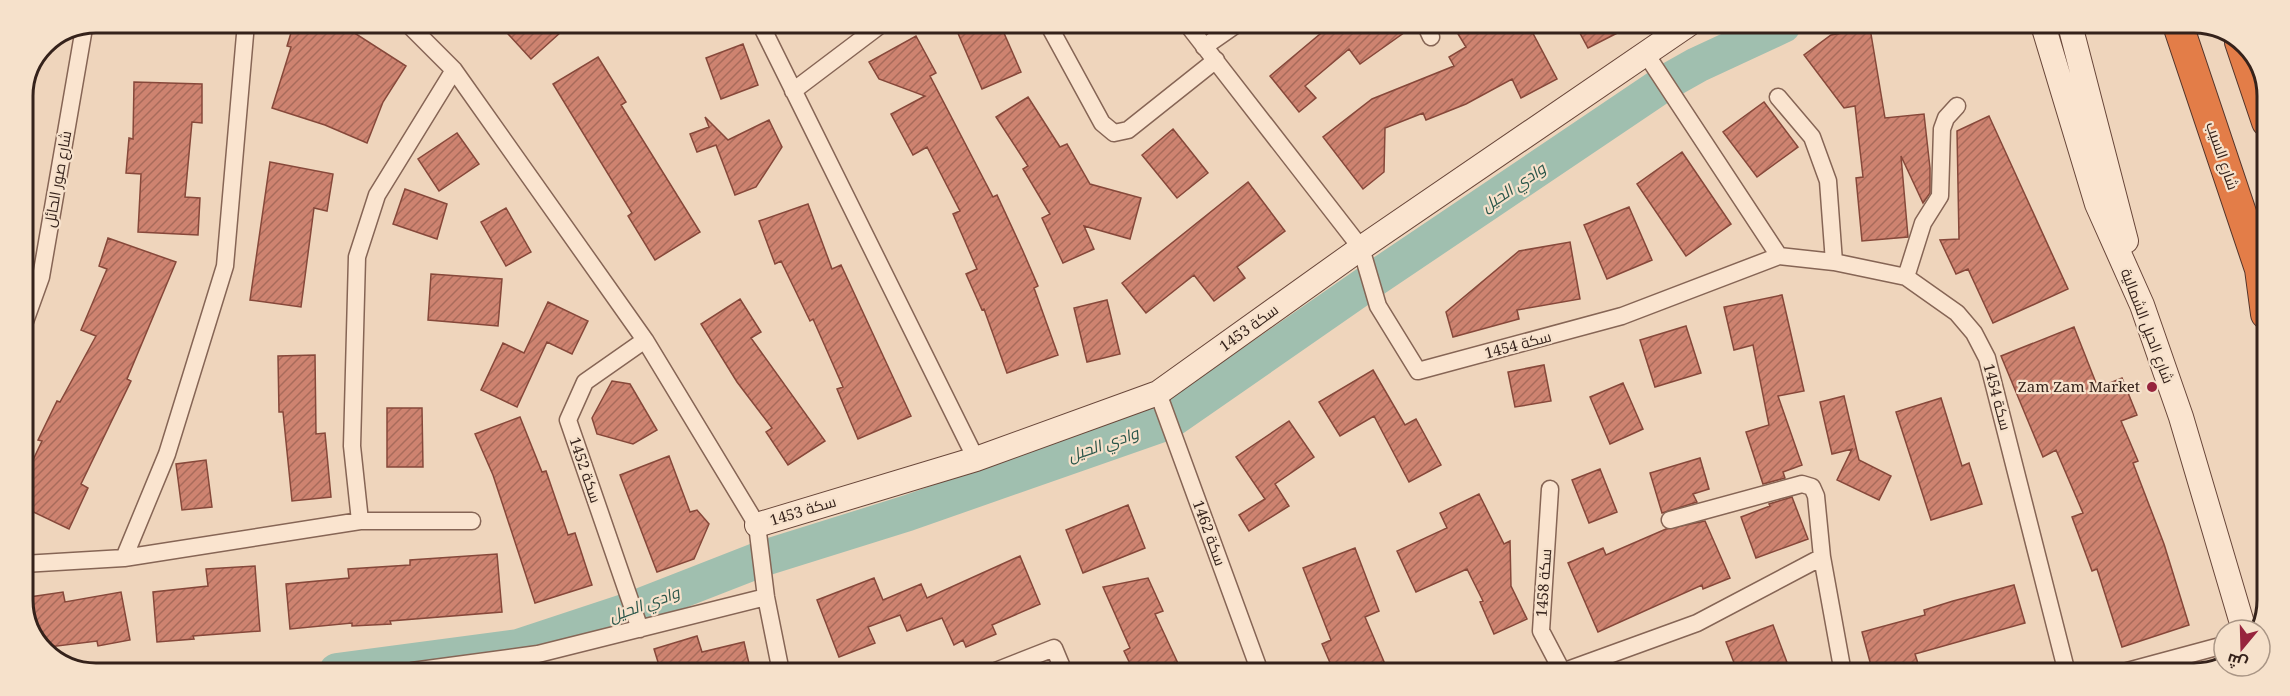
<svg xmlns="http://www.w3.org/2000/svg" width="2290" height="696" font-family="'Noto Serif',Cairo,serif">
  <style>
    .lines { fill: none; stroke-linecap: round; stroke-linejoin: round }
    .river { stroke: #a0bfaf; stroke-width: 36 }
    .building { fill: url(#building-hatch); stroke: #86483a; stroke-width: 1.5 }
    .street-casing { stroke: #866555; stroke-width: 19 }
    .secondary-casing { stroke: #684639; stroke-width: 26 }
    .highway-casing { stroke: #53342a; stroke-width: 32 }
    .street { stroke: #fae4cf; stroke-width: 16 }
    .secondary { stroke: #fae4cf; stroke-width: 24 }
    .highway { stroke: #e37d48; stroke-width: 30 }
    .poi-dot { fill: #97243d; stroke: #f6e1cb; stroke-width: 2 }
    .labels { text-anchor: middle; stroke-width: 4.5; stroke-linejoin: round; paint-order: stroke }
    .street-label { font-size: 15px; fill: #35221b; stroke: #f6e1cb }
    .poi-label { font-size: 15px; fill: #35221b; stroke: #f6e1cb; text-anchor: end }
    .water-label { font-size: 16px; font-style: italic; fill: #295549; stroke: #f6e1cb }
    .rim { fill: none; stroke: #35221b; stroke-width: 3 }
  </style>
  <defs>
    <pattern id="building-hatch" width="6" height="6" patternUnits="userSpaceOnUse" patternTransform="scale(1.5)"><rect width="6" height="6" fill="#ce8370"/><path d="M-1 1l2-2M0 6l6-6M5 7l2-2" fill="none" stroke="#a86b5b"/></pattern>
  </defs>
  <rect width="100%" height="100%" fill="#efd5bc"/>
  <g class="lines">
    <path class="river" d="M 337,671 L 518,647 L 633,609 L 761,559 L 908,513 L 1168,422 L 1371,281 L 1665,83 L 1697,65 L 1783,25"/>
  </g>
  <path class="building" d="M 294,23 L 339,23 L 406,66 L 383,102 L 367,143 L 325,125 L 272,108 L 291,47 L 287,46 Z
    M 498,23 L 571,23 L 531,59 Z
    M 954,24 L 1000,24 L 1021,72 L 982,89 Z
    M 1332,24 L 1415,25 L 1360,64 L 1349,49 L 1305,86 L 1316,98 L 1299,112 L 1270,76 Z
    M 1452,24 L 1528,24 L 1557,79 L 1521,98 L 1512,79 L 1466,104 L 1426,120 L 1423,113 L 1385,128 L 1384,172 L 1363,189 L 1323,137 L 1372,99 L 1454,66 L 1449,57 L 1466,47 Z
    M 1575,24 L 1635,24 L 1588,48 Z
    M 1870,28 L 1885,118 L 1924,114 L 1930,168 L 1930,193 L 1923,203 L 1901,156 L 1908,237 L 1862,241 L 1856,178 L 1863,177 L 1855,106 L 1844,108 L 1804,55 L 1831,35 Z
    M 916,36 L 936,73 L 930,76 L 993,197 L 997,195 L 1022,249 L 1038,286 L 1034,288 L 1058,355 L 1007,373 L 984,309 L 982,310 L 966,274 L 977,269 L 953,214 L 960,211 L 927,147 L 913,155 L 891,114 L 925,96 L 879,79 L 869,62 Z
    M 743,44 L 758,85 L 721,99 L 706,58 Z
    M 598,57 L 626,102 L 621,105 L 700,232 L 655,260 L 628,216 L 632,213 L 553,84 Z
    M 134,82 L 202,84 L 202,123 L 192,122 L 185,197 L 200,198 L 198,235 L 138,232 L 141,174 L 126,173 L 129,138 L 133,139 Z
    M 1028,97 L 1060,147 L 1067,144 L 1090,184 L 1141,198 L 1130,239 L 1084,226 L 1094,249 L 1063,263 L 1042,218 L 1050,214 L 1023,169 L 1028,166 L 996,117 Z
    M 1764,102 L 1798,147 L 1757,177 L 1723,132 Z
    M 1989,116 L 2068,289 L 1993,323 L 1968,269 L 1956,274 L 1940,240 L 1959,239 L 1957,131 Z
    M 705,117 L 728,140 L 769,120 L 782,147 L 756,187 L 735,195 L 716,145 L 697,152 L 690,134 L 709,127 Z
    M 1173,129 L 1208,173 L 1177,198 L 1142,155 Z
    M 457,133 L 479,164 L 439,191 L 418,159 Z
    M 1682,152 L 1731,224 L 1686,256 L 1637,184 Z
    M 270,162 L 333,174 L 327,211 L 314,208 L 301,307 L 250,300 Z
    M 1248,182 L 1285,231 L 1237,267 L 1245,278 L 1214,301 L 1194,275 L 1146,313 L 1122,283 Z
    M 405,189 L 447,204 L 437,239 L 393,224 Z
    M 808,204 L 832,269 L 841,265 L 911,416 L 858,439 L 837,389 L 843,387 L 813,319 L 810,321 L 781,261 L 775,264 L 759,221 Z
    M 1629,207 L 1652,260 L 1607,279 L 1584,225 Z
    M 506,208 L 531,252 L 506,266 L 481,222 Z
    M 108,238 L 176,262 L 127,379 L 131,381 L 81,484 L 88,488 L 69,529 L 23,507 L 23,481 L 42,441 L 38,440 L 57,401 L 60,402 L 96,336 L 81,330 L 107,269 L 99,266 Z
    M 1570,242 L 1580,299 L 1517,310 L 1519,319 L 1453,337 L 1446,312 L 1519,251 Z
    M 431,274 L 502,279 L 498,326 L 428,320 Z
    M 1782,295 L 1804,391 L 1778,396 L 1802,465 L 1783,472 L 1785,478 L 1763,484 L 1746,432 L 1769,425 L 1753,345 L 1734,350 L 1724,307 Z
    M 740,299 L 761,332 L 751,338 L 825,441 L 788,465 L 766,432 L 772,428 L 737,382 L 701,324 Z
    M 1107,300 L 1120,354 L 1087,362 L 1074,308 Z
    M 548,302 L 588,321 L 572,354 L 547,342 L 517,407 L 481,390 L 503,343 L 524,353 Z
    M 1686,326 L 1701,373 L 1655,387 L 1640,340 Z
    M 2074,327 L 2098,388 L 2122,378 L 2137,415 L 2121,421 L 2138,461 L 2133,463 L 2164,544 L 2189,625 L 2122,647 L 2097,569 L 2092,571 L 2072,517 L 2083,513 L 2056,450 L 2043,457 L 2001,356 Z
    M 315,355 L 316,434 L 325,433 L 331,497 L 292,501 L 283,412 L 279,412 L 278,356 Z
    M 1544,365 L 1551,401 L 1515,407 L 1508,372 Z
    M 1373,370 L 1405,425 L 1416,419 L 1441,465 L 1409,482 L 1374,416 L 1340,436 L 1319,402 Z
    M 612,381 L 630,384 L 657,430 L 633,444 L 597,434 L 592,418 Z
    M 1623,383 L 1643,429 L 1610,444 L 1590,397 Z
    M 1844,396 L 1859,460 L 1891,476 L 1879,500 L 1837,480 L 1852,449 L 1832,454 L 1820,402 Z
    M 1941,398 L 1962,466 L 1969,463 L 1982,504 L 1931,520 L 1896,412 Z
    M 387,408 L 422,408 L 423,467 L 387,467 Z
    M 520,417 L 542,472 L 546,471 L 568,535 L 575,533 L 592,585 L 535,603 L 493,475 L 475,434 Z
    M 1289,421 L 1314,457 L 1275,484 L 1289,506 L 1249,531 L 1239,515 L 1265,499 L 1236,457 Z
    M 669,456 L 690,512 L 697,510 L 709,524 L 694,559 L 657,572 L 620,475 Z
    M 1700,458 L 1709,489 L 1693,494 L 1697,502 L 1662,513 L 1650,473 Z
    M 206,460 L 212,507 L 182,510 L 176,464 Z
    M 1600,469 L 1617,512 L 1589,523 L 1572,480 Z
    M 1479,494 L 1504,544 L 1510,541 L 1511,586 L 1527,619 L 1494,634 L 1480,602 L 1483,601 L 1467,569 L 1416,592 L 1397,551 L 1447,528 L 1440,513 Z
    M 1792,497 L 1808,539 L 1756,558 L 1741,517 L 1770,506 L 1769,504 Z
    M 1128,505 L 1145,548 L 1083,573 L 1066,530 Z
    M 1705,521 L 1730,578 L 1703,589 L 1702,585 L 1598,632 L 1568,563 L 1603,548 L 1606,555 L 1666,529 Z
    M 1355,548 L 1379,611 L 1365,617 L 1385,664 L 1364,672 L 1334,672 L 1322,644 L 1331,640 L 1303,568 Z
    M 497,554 L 502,612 L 390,621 L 391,624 L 352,626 L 352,623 L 290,629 L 286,584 L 349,578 L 348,569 L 410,565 L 410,560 Z
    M 1020,556 L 1040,604 L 992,625 L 996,634 L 966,647 L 963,640 L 954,645 L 942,618 L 907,631 L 900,615 L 868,627 L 875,643 L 839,657 L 817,600 L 874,578 L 883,600 L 921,584 L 927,598 Z
    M 255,566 L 260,631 L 193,636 L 194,639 L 157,642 L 153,592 L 208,586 L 206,569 Z
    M 1148,578 L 1163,611 L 1155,614 L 1182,672 L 1134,672 L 1124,651 L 1130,648 L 1103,587 Z
    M 2014,585 L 2025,623 L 1915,654 L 1921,673 L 1873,673 L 1862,632 L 1925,615 L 1924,610 L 1953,601 Z
    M 63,592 L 65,602 L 121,592 L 130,640 L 98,646 L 97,641 L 41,648 L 24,608 L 23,598 Z
    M 1773,625 L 1791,673 L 1738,673 L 1726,642 Z
    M 697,636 L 702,652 L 744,642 L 751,672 L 661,672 L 654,649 Z"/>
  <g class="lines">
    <g class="street-casing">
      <path id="street" d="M 407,23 L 454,70 L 645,340 L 757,525 L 766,597 L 781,672
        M 760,23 L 976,459
        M 1048,24 L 1102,123 L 1114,133 L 1128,130 L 1216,60
        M 1187,24 L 1361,248 L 1378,306 L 1418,371 L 1622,316 L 1779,256 L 1834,262 L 1906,277 L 1957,313 L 1974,333 L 1987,358 L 2067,673
        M 1425,24 L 1431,37
        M 1204,47 L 1237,24
        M 1646,54 L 1779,256
        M 793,91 L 883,23
        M 1778,97 L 1812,137 L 1828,181 L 1834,262
        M 1906,277 L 1923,223 L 1940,196 L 1942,129 L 1946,118 L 1957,106
        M 23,327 L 41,277 L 84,28
        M 1158,393 L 1260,672
        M 1550,489 L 1541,631 L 1563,673
        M 1670,520 L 1802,484 L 1812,487 L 1816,496 L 1822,557
        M 360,521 L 352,446 L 357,257 L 377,195 L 454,70
        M 124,558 L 167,454 L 225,266 L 246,23
        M 23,564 L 124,558 L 360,521 L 472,521
        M 640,629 L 568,420 L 585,382 L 645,340
        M 412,671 L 538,654 L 766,597
        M 993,672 L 1054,648 L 1064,672
        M 1562,672 L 1697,623 L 1822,557 L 1843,673
        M 2120,673 L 2224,645"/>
    </g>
    <g class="secondary-casing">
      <path id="secondary" d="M 2043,25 L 2097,204 L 2142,305 L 2181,417 L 2244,630
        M 2070,25 L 2126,241
        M 757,525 L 976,459 L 1158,393 L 1361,248 L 1689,24"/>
    </g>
    <g class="highway-casing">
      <path id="highway" d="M 2178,25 L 2266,287
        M 2240,42 L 2267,122
        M 2260,269 L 2266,314"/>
    </g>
    <use href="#street" class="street"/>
    <use href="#secondary" class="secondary"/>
    <use href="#highway" class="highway"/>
  </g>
  <circle class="poi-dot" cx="2152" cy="387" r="6"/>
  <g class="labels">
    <g class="street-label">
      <text transform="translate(2222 156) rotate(71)" y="5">شارع السيب</text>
      <text transform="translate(58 179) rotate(-80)" y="5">شارع صور الحائل</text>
      <text transform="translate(2147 326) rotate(69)" y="5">شارع الحيل الشمالية</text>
      <text transform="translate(1249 328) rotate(-36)" y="5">سكة 1453</text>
      <text transform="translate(1518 345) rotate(-15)" y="5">سكة 1454</text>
      <text transform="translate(1997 397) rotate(75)" y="5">سكة 1454</text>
      <text transform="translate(585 470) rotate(71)" y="5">سكة 1452</text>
      <text transform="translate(803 511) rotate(-17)" y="5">سكة 1453</text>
      <text transform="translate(1209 533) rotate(70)" y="5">سكة 1462</text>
      <text transform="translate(1544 583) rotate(-86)" y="5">سكة 1458</text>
    </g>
    <g class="poi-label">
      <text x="2140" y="392">Zam Zam Market</text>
    </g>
    <g class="water-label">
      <text transform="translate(1513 187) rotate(-34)" y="6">وادي الحيل</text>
      <text transform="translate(1103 444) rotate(-19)" y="6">وادي الحيل</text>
      <text transform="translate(644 604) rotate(-20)" y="6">وادي الحيل</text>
    </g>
  </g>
  <path d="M0 0H2290V696H0ZM96 33H2194A63 63 0 0 1 2257 96V600A63 63 0 0 1 2194 663H96A63 63 0 0 1 33 600V96A63 63 0 0 1 96 33Z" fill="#f6e1cb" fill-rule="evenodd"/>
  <path class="rim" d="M96 33H2194A63 63 0 0 1 2257 96V600A63 63 0 0 1 2194 663H96A63 63 0 0 1 33 600V96A63 63 0 0 1 96 33Z"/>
  <g transform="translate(2242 648) rotate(199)"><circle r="28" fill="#f6e1cb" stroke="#a99585" stroke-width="1.5"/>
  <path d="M0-4.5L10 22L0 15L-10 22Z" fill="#97243d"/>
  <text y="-9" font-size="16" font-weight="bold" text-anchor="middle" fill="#35221b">ش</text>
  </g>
</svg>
